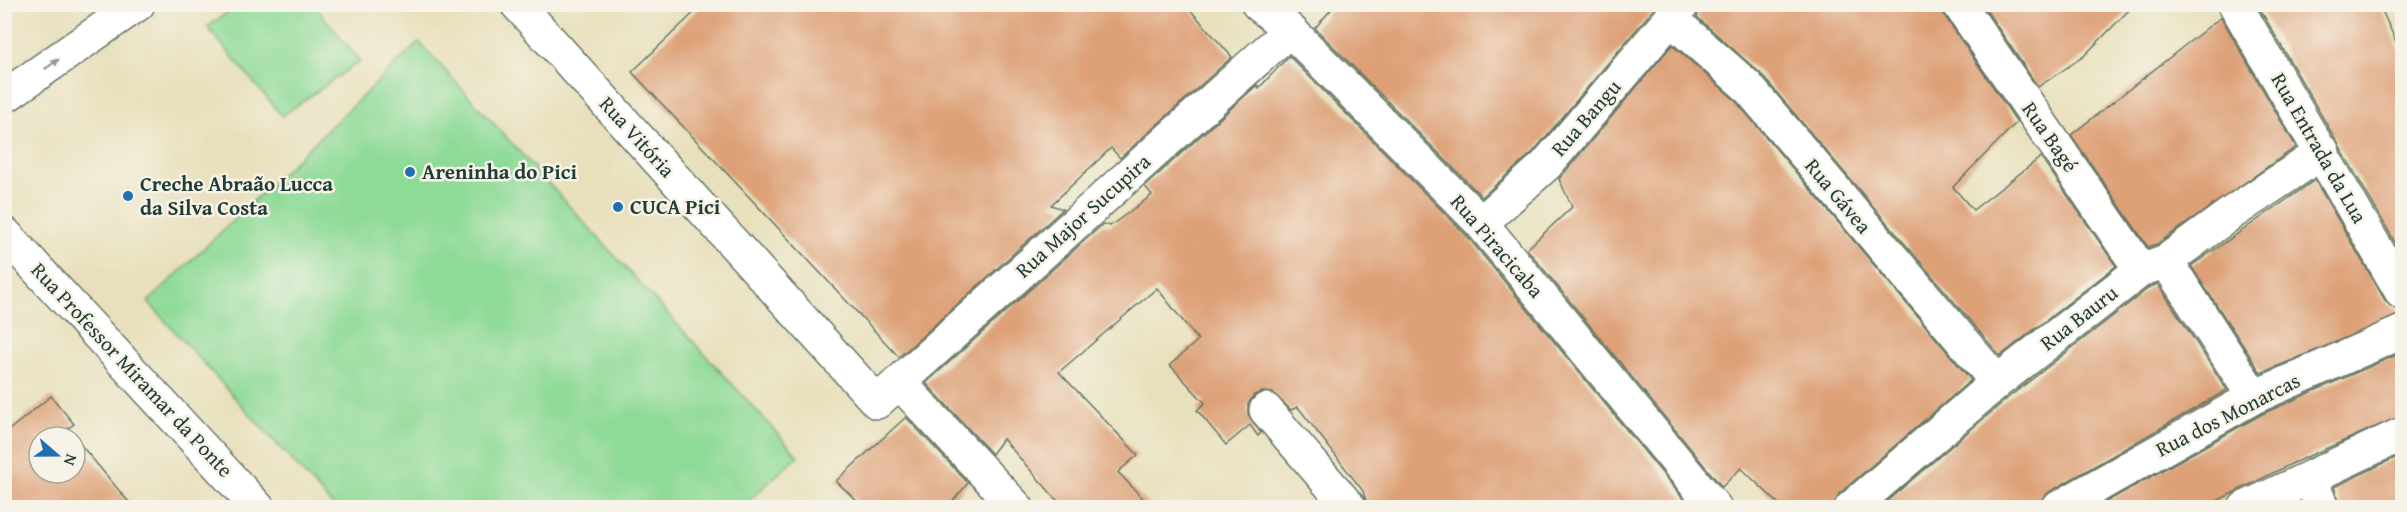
<svg xmlns="http://www.w3.org/2000/svg" width="2407" height="512" font-family="'Gentium Book Plus',serif">
  <style>
    .green { fill: #8eda97; stroke: #568c66; stroke-width: 1.5 }
    .building { fill: #dda077 }
    .lines { fill: none; stroke-linecap: round; stroke-linejoin: round }
    .minor-casing { stroke: #657664; stroke-width: 36 }
    .secondary-casing { stroke: #657664; stroke-width: 36 }
    .minor { stroke: #fff; stroke-width: 33 }
    .secondary { stroke: #fff; stroke-width: 33 }
    .oneway { fill: #8f9e9a }
    .poi-dot { fill: #1f6fb2; stroke: #f7f3e8; stroke-width: 2 }
    .labels { text-anchor: middle; stroke-width: 5; stroke-linejoin: round; paint-order: stroke }
    .street-label { font-size: 21px; fill: #1f3d34; stroke: #f7f3e8 }
    .poi-label { font-size: 21px; font-weight: bold; fill: #1f3d34; stroke: #f7f3e8; text-anchor: start }
  </style>
  <rect width="100%" height="100%" fill="#f7f3e8"/>
  <filter id="ink" filterUnits="userSpaceOnUse"><feTurbulence type="fractalNoise" baseFrequency=".0167" numOctaves="2"/><feDisplacementMap in="SourceGraphic" scale="12" xChannelSelector="R" yChannelSelector="G"/><feConvolveMatrix kernelMatrix="1 2 1 2 8 2 1 2 1" color-interpolation-filters="sRGB"/></filter>
  <filter id="wash" filterUnits="userSpaceOnUse"><feTurbulence type="fractalNoise" baseFrequency=".008" numOctaves="4" result="noise"/><feDisplacementMap in="SourceGraphic" scale="24" xChannelSelector="R" yChannelSelector="G"/><feGaussianBlur stdDeviation="1.35" result="paint"/><feColorMatrix in="noise" values="0 0 0 0 0 0 0 0 0 0 0 0 0 0 0 0 0 1.4 0 .05"/><feComposite in="paint" operator="in"/></filter>
  <g filter="url(#wash)">
    <rect width="100%" height="100%" fill="#e8e0bc"/>
    <path class="green" d="M 240,4 L 314,5 L 360,61 L 282,116 L 207,27 Z
      M 419,42 L 798,456 L 742,507 L 334,507 L 148,302 Z"/>
    <g id="blocks">
      <path class="building" d="M 703,4 L 1185,4 L 1232,57 L 1120,158 L 1111,148 L 1051,205 L 1063,209 L 899,357 L 632,72 Z
        M 1336,4 L 1658,4 L 1533,152 L 1482,197 L 1315,28 Z
        M 1701,4 L 1940,4 L 1944,15 L 2017,122 L 1953,187 L 1973,210 L 2041,157 L 2116,266 L 2000,356 L 1761,74 L 1697,17 Z
        M 1982,4 L 2135,4 L 2084,56 L 2038,87 Z
        M 2257,4 L 2379,4 L 2403,57 L 2403,256 Z
        M 2221,17 L 2296,147 L 2157,244 L 2148,247 L 2071,135 Z
        M 1672,45 L 1734,99 L 1971,380 L 1839,494 L 1833,507 L 1782,507 L 1741,468 L 1722,487 L 1527,249 L 1572,207 L 1559,179 Z
        M 1289,56 L 1467,236 L 1690,507 L 1368,507 L 1363,491 L 1298,407 L 1291,410 L 1273,393 L 1263,392 L 1254,395 L 1248,404 L 1248,414 L 1261,433 L 1258,436 L 1250,425 L 1226,445 L 1197,410 L 1205,403 L 1170,365 L 1198,340 L 1157,288 L 1059,372 L 1138,455 L 1118,472 L 1151,507 L 1063,507 L 1003,439 L 992,454 L 926,383 L 1103,224 L 1110,226 L 1152,195 L 1145,186 L 1257,85 L 1259,88 Z
        M 2315,180 L 2386,302 L 2403,314 L 2261,373 L 2191,266 Z
        M 2158,284 L 2227,390 L 2049,492 L 2042,499 L 2039,507 L 1880,507 L 2009,397 L 2150,287 Z
        M 2403,352 L 2403,415 L 2293,463 L 2205,507 L 2097,507 L 2262,414 Z
        M 51,396 L 74,424 L 67,429 L 74,437 L 39,437 L 39,473 L 75,473 L 75,438 L 133,507 L 4,507 L 4,434 Z
        M 906,417 L 968,483 L 948,507 L 863,507 L 836,481 Z
        M 2403,454 L 2403,507 L 2341,507 L 2334,487 Z"/>
    </g>
  </g>
  <g filter="url(#ink)">
    <use href="#blocks" fill-opacity="0" stroke="#657664" stroke-width="1.5"/>
    <g class="lines">
      <g class="minor-casing">
        <path id="minor" d="M 517,4 L 877,402 L 1290,30
          M 1258,4 L 1290,30 L 1481,223 L 1715,508
          M 1959,4 L 2141,270
          M 2235,4 L 2402,293
          M 1671,19 L 1747,86 L 1997,382
          M 1481,223 L 1546,165 L 1683,4
          M 4,233 L 258,508
          M 2166,261 L 2254,397
          M 899,382 L 1017,508
          M 1266,410 L 1350,508
          M 2309,478 L 2323,508
          M 1851,508 L 1997,382 L 2141,270 L 2166,261 L 2233,212 L 2323,152
          M 2058,508 L 2254,397 L 2402,332
          M 2245,508 L 2402,434"/>
      </g>
      <g class="secondary-casing">
        <path id="secondary" d="M 4,97 L 138,4"/>
      </g>
      <use href="#minor" class="minor"/>
      <use href="#secondary" class="secondary"/>
    </g>
    <defs><path id="oneway-solid" d="M-6-.8H1V-3.2L6.5 0L1 3.2V.8H-6Z" transform="scale(1.5)"/></defs>
    <use class="oneway" href="#oneway-solid" transform="translate(52 64) rotate(-35)"/>
  </g>
  <g class="poi-dot">
    <circle cx="410" cy="172" r="6"/>
    <circle cx="128" cy="196" r="6"/>
    <circle cx="618" cy="207" r="6"/>
  </g>
  <g class="labels">
    <g class="street-label">
      <text transform="translate(1586 118) rotate(-49)" y="7">Rua Bangu</text>
      <text transform="translate(637 137) rotate(48)" y="7">Rua Vitória</text>
      <text transform="translate(2050 137) rotate(55)" y="7">Rua Bagé</text>
      <text transform="translate(2319 148) rotate(60)" y="7">Rua Entrada da Lua</text>
      <text transform="translate(1838 196) rotate(50)" y="7">Rua Gávea</text>
      <text transform="translate(1083 216) rotate(-42)" y="7">Rua Major Sucupira</text>
      <text transform="translate(1497 246) rotate(49)" y="7">Rua Piracicaba</text>
      <text transform="translate(2079 318) rotate(-38)" y="7">Rua Bauru</text>
      <text transform="translate(132 370) rotate(47)" y="7">Rua Professor Miramar da Ponte</text>
      <text transform="translate(2228 415) rotate(-27)" y="7">Rua dos Monarcas</text>
    </g>
    <g class="poi-label">
      <text x="422" y="179">Areninha do Pici</text>
      <text x="140" y="191">Creche Abraão Lucca<tspan x="140" dy="24">da Silva Costa</tspan></text>
      <text x="630" y="214">CUCA Pici</text>
    </g>
  </g>
  <rect width="2407" height="512" fill="none" stroke="#f7f3e8" stroke-width="24"/>
  <g transform="translate(57 455) rotate(110)"><circle r="28" fill="#f7f3e8" stroke="#a1aaa0" stroke-width="1.5"/>
  <path d="M0-4.5L10 22L0 15L-10 22Z" fill="#1f6fb2"/>
  <text y="-9" font-size="16" font-weight="bold" text-anchor="middle" fill="#1f3d34">N</text>
  </g>
</svg>
